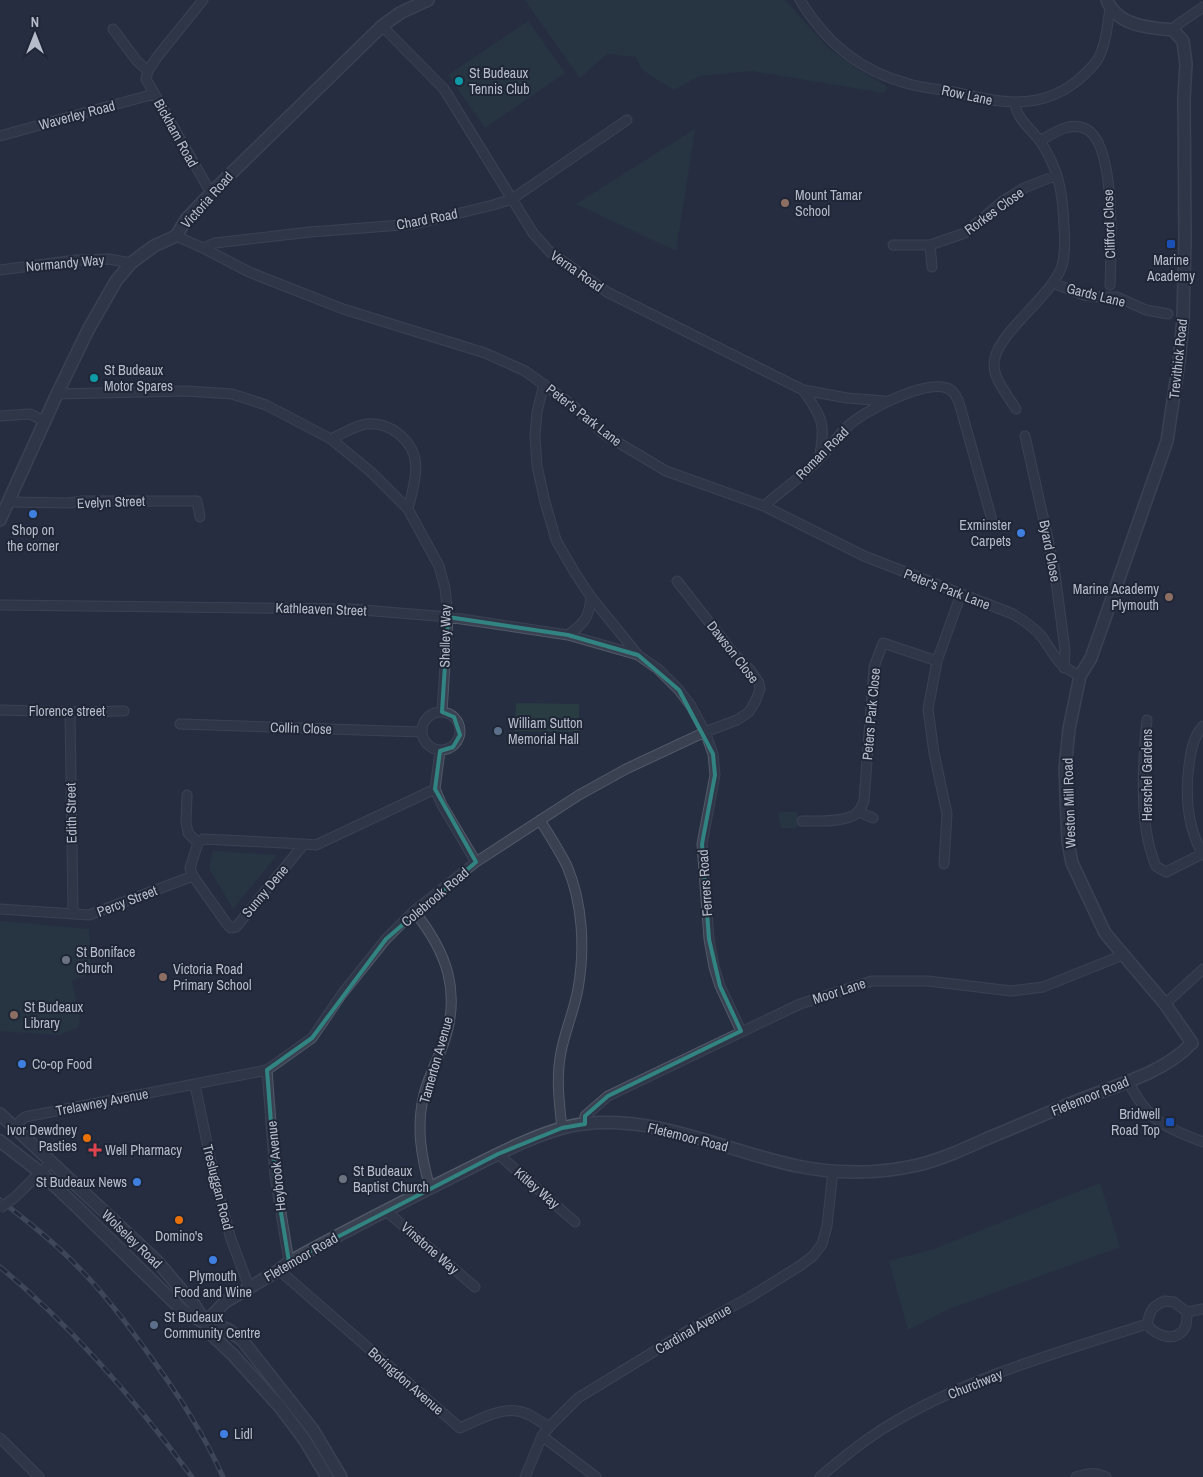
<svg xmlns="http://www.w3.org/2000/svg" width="1203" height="1477" font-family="'Archivo Narrow',sans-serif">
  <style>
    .green { fill: #283c42 }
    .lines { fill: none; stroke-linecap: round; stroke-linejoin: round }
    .minor-casing { stroke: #525968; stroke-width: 11 }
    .tertiary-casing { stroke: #525968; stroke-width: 14 }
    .minor { stroke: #3a4151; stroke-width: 9 }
    .tertiary { stroke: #3a4151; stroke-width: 11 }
    .rail-casing { stroke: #5c6478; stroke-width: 5 }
    .rail { stroke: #1f2636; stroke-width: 3; stroke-dasharray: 9; stroke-linecap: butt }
    .minor-bridge-casing { stroke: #525968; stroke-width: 11; stroke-linecap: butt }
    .minor-bridge { stroke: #3a4151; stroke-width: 9 }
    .marked { fill: none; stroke: #318481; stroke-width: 4; stroke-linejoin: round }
    .culture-dot { fill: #0f9aa8; stroke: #1f2636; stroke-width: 2 }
    .education-dot { fill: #8d6e63; stroke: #1f2636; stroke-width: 2 }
    .transit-dot { fill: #1a4fb4; stroke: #1f2636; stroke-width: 2 }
    .shop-dot { fill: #3f7fe0; stroke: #1f2636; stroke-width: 2 }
    .service-dot { fill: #5c6f8a; stroke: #1f2636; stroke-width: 2 }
    .worship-dot { fill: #6b7280; stroke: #1f2636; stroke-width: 2 }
    .food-dot { fill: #e8710a; stroke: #1f2636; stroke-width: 2 }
    .health-dot { fill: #e0444e; stroke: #1f2636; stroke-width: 2 }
    .labels { text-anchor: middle; stroke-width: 4; stroke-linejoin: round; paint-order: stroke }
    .poi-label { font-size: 14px; fill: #b7bccb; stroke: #1f2636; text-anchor: start }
    .street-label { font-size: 14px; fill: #b7bccb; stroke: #1f2636 }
  </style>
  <rect width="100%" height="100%" fill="#262e41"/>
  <path class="green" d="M 525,0 L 785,0 L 828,48 L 862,72 L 888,87 L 884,93 L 752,71 L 699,76 L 674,90 L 642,70 L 636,57 L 607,54 L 580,78 Z
    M 528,21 L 565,73 L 485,128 L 448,75 Z
    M 695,129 L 676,251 L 576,204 Z
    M 516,703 L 579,704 L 579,732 L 515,731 Z
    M 778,812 L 797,812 L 797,828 L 781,828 Z
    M 213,851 L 214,851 L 277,855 L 233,909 L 209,868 Z
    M 0,921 L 89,929 L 91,973 L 72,981 L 80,1019 L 78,1027 L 60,1035 L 0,1031 Z
    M 1100,1183 L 1120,1247 L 949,1309 L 908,1330 L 889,1261 L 934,1249 Z"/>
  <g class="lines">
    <g class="minor-casing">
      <path id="minor" d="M 800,0 C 826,43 860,71 909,84 C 923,88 939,89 954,92 C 998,102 1038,112 1077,81 C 1084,75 1093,67 1098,59 C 1106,44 1108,23 1110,7
        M 382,26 L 444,89 L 533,233 L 550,252 L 607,292 L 803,390 C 823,419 826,424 819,459
        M 113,29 L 137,61 L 148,71 L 146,79 L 211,193
        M 1173,30 L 1177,25 L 1203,7
        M 148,71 L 157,57 L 203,0
        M 1015,103 C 1016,118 1031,129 1040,141 C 1059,169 1063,194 1064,227 C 1065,239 1065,251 1063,262 C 1056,295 993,334 994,365 C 994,380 1009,397 1016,409
        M 0,136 L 154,94
        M 1040,141 C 1053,133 1070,121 1086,129 C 1117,144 1111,254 1110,285
        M 176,236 L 203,248 L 249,272 L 343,309 L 485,353 L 525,371 L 571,404 L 604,434 L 666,471 L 764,506 L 864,556 L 1013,614 C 1023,620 1034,627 1042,637 C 1057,658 1055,663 1080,676
        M 893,245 L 930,245 L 965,233 L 1003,201 L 1024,188 L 1057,175
        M 930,245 L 932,267
        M 203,248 L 215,243 L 310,232 L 415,224 L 493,205 L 512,199 L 627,120
        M 0,270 L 76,260 L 109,259 L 131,263
        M 1053,283 L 1084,295 L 1099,297 L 1117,297 L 1146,310 L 1168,314
        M 544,384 L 537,412 L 535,436 L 537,466 L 545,502 L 556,540 L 575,573 L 591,597 L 638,655 L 658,669 L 679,690 L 691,706 L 705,732 L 713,754 L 715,775 L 702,844 L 709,939 L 714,967 L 720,986 L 741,1031
        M 803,390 L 847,398 L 885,401
        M 57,394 L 186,391 L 232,394 L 266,405 L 331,439 L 371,472 L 408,509 L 439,566 L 445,588 L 448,617 L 442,712
        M 0,416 L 30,414 L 44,421
        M 1025,436 L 1054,566 L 1065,650 L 1064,668
        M 331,439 C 342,434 356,425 367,424 C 379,423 390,427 399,434 C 425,455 415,481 408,509
        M 8,502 L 69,503 L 82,501 L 197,501 L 200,517
        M 764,506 C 782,490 803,476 819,459 C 829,449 837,437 847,427 C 863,411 924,380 947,388 C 955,391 958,399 960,406 L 992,520
        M 0,605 L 351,609 L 448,617 L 568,635 L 638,655
        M 568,635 C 585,623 589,617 591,597
        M 0,710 L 70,712 L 124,711
        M422 731a19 19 0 1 1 38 0a19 19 0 1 1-38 0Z
        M 70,712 L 73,913
        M 1147,720 C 1143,759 1139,817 1152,855 C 1153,858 1154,863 1156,866 C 1158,868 1163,870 1166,872 L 1202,854
        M 180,724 L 421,732
        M 1203,726 C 1193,737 1191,751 1189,765 C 1185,796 1187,827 1203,855
        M 440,751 L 435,789 L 442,805 L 476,862
        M 187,795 L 186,822 L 188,833 L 198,843
        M 859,812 L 873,818
        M 540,820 C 549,835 559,850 567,866 C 583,904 585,949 578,989 C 574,1011 565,1031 561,1052 C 556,1077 559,1102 562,1128
        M 802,821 C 816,821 848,823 858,812 C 861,809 862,805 864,801 L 874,667 L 883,643 L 937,661
        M 304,844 L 236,927 L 231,928 L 227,924 L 193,876 L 190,868 L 198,843 L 203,839 L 304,844 L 316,845 L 435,789
        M 944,864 L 947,814 L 934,753 L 928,709 L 937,661 L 961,594
        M 0,909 L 89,915 L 193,876
        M 414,911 C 447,952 462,993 443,1045 C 437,1061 428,1077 424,1094 C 416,1127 421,1156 430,1188
        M 1165,1004 L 1203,969
        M 267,1070 L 275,1176 L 289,1262
        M 1128,1081 C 1148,1121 1163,1126 1203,1142
        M 195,1085 L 215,1181 L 231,1239 L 249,1287
        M 585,1124 L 585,1116 L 608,1096 L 800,1004 L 872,981 L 928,981 L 1011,991 L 1043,987 L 1123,955
        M 12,1128 L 25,1117 L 267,1070 L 312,1038 L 342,994 L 386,939 L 414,911 L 476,862 L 579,795 L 626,769 L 705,732 L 737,720 L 749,712 L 756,700 L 760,689 L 759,683 L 750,670 L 734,654 L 677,581
        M 498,1154 L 575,1222
        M 14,1198 L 50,1163
        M 385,1210 L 475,1287
        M 279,1270 L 460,1428 C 477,1421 498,1408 517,1411 C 528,1412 539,1421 549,1427
        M 1165,1301 L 1174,1302 L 1187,1312 C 1187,1316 1187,1321 1186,1325 C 1179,1344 1156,1337 1147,1324 C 1150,1311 1152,1306 1165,1301 Z
        M 1187,1312 L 1203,1309
        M 542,1436 L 596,1477
        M 0,1438 L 39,1477
        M 525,1477 L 542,1436 L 549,1427 L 578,1398 L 689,1330 L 750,1297 L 801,1265 L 813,1256 L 822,1244 L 827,1226 L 833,1171
        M 820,1477 C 842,1458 864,1440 889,1425 C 968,1377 1060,1352 1147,1324
        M 1076,1477 C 1087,1473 1095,1472 1106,1477"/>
    </g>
    <g class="tertiary-casing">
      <path id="tertiary" d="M 1107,0 C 1117,26 1149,28 1173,30 L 1183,41 L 1186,64 L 1184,98 L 1185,240 L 1183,319 L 1179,361 L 1167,441 L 1091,658 L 1080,676 L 1069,729 L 1065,769 L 1068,842 L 1072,863 L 1105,933 L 1165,1004 L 1192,1043
        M 0,520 L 57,394 L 88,330 L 116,281 L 131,263 L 154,246 L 176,236 L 187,218 L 211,193 L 382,26 L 400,13 L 428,0
        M 0,1114 L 157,1261 L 195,1306 L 213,1336 L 233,1355 L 280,1407 L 304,1439 L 327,1477
        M 0,1141 L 41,1173 L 77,1207 L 183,1311 L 205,1323 L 227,1329 L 242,1340 L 313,1430 L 341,1477
        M 205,1323 L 225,1302 L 279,1270 L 289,1262 C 347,1230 406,1200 466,1170 C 500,1153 547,1128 583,1124 C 658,1115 725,1151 797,1166 C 836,1174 879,1174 918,1165 C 942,1159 964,1149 986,1139 C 1013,1128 1040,1116 1067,1105 C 1108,1087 1161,1076 1192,1043"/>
    </g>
    <use href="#minor" class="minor"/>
    <use href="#tertiary" class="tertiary"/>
    <g class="rail-casing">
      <path id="rail" d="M 0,1200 C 27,1221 54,1242 78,1267 C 105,1294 128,1325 150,1356 C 178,1394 204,1434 223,1477
        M 0,1267 C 73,1327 136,1401 192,1477"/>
    </g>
    <use href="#rail" class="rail"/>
    <g class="minor-bridge-casing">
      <path id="minor-bridge" d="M 0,1208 L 14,1198"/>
    </g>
    <use href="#minor-bridge" class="minor-bridge"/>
  </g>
  <path d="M0 0H1203V1477H0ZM 448,617 L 568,635 L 638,655 L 679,690 L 713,754 L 715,775 L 702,844 L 709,939 L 720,986 L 741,1031 L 608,1096 L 585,1116 L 585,1124 L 562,1128 L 498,1154 L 289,1262 L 275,1176 L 267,1070 L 312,1038 L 386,939 L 476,862 L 435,789 L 440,751 L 453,747 L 460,735 L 454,717 L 442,712 Z" fill="#262e41" fill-opacity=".55" fill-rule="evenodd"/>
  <path class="marked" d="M 448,617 L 568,635 L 638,655 L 679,690 L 713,754 L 715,775 L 702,844 L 709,939 L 720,986 L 741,1031 L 608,1096 L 585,1116 L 585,1124 L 562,1128 L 498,1154 L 289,1262 L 275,1176 L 267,1070 L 312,1038 L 386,939 L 476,862 L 435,789 L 440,751 L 453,747 L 460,735 L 454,717 L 442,712 Z"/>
  <g class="culture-dot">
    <circle cx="459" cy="81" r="5"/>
    <circle cx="94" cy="378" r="5"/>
  </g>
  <g class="education-dot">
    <circle cx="785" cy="203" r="5"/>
    <circle cx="1169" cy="597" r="5"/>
    <circle cx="163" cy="977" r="5"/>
    <circle cx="14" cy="1015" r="5"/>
  </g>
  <g class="transit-dot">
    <rect x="1166" y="239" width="10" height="10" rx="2.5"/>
    <rect x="1165" y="1117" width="10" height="10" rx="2.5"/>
  </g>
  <g class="shop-dot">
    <circle cx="33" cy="514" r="5"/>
    <circle cx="1021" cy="533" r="5"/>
    <circle cx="22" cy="1064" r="5"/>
    <circle cx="137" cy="1182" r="5"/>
    <circle cx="213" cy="1260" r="5"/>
    <circle cx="224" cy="1434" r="5"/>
  </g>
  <g class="service-dot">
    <circle cx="498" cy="731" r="5"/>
    <circle cx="154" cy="1325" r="5"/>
  </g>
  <g class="worship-dot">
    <circle cx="66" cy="960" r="5"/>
    <circle cx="343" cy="1179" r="5"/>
  </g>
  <g class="food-dot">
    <circle cx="87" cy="1138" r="5"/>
    <circle cx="179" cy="1220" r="5"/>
  </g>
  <path class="health-dot" d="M92.5 1142.5h5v5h5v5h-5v5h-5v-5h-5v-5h5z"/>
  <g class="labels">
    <g class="poi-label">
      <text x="469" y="78">St Budeaux<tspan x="469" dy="16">Tennis Club</tspan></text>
      <text x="795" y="200">Mount Tamar<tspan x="795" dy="16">School</tspan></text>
      <text x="1171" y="265" text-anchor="middle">Marine<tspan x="1171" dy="16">Academy</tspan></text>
      <text x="104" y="375">St Budeaux<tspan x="104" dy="16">Motor Spares</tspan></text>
      <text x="1011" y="530" text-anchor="end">Exminster<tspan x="1011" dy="16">Carpets</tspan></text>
      <text x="33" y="535" text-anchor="middle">Shop on<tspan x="33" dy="16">the corner</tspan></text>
      <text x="1159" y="594" text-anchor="end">Marine Academy<tspan x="1159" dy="16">Plymouth</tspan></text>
      <text x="508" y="728">William Sutton<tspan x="508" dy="16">Memorial Hall</tspan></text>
      <text x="76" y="957">St Boniface<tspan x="76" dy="16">Church</tspan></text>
      <text x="173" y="974">Victoria Road<tspan x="173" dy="16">Primary School</tspan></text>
      <text x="24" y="1012">St Budeaux<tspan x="24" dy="16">Library</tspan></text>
      <text x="32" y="1069">Co-op Food</text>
      <text x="1160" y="1119" text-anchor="end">Bridwell<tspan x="1160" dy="16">Road Top</tspan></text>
      <text x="77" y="1135" text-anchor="end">Ivor Dewdney<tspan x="77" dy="16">Pasties</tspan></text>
      <text x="105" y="1155">Well Pharmacy</text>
      <text x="353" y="1176">St Budeaux<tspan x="353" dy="16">Baptist Church</tspan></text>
      <text x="127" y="1187" text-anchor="end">St Budeaux News</text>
      <text x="179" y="1241" text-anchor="middle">Domino's</text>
      <text x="213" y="1281" text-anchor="middle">Plymouth<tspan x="213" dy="16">Food and Wine</tspan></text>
      <text x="164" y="1322">St Budeaux<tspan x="164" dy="16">Community Centre</tspan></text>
      <text x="234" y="1439">Lidl</text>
    </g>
    <g class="street-label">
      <text transform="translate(967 95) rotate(12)" y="5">Row Lane</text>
      <text transform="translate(77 115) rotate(-15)" y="5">Waverley Road</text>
      <text transform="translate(176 133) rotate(61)" y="5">Bickham Road</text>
      <text transform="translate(207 200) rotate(-48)" y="5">Victoria Road</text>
      <text transform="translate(994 211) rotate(-36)" y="5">Rorkes Close</text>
      <text transform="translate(427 219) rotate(-11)" y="5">Chard Road</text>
      <text transform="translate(1109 224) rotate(-92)" y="5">Clifford Close</text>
      <text transform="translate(65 263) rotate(-5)" y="5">Normandy Way</text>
      <text transform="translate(577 271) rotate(35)" y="5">Verna Road</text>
      <text transform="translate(1096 295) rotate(14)" y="5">Gards Lane</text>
      <text transform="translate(1178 359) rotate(-84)" y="5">Trevithick Road</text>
      <text transform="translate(584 415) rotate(38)" y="5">Peter's Park Lane</text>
      <text transform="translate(822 453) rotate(-45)" y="5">Roman Road</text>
      <text transform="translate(111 502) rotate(-2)" y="5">Evelyn Street</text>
      <text transform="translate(1050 551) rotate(79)" y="5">Byard Close</text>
      <text transform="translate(947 589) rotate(21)" y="5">Peter's Park Lane</text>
      <text transform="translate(321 609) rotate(2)" y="5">Kathleaven Street</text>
      <text transform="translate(445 636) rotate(-89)" y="5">Shelley Way</text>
      <text transform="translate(733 652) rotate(52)" y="5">Dawson Close</text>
      <text x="67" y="716">Florence street</text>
      <text transform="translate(871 714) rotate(-85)" y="5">Peters Park Close</text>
      <text transform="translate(301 728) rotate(2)" y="5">Collin Close</text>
      <text transform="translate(1147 775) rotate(-90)" y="5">Herschel Gardens</text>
      <text transform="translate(1069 803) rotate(-92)" y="5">Weston Mill Road</text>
      <text transform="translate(71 813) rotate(-91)" y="5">Edith Street</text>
      <text transform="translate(705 883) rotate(-94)" y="5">Ferrers Road</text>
      <text transform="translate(265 891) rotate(-50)" y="5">Sunny Dene</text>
      <text transform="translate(435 897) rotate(-40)" y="5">Colebrook Road</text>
      <text transform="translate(127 901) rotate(-21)" y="5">Percy Street</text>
      <text transform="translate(839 991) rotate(-18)" y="5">Moor Lane</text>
      <text transform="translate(436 1060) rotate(-74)" y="5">Tamerton Avenue</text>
      <text transform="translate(1090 1096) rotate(-22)" y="5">Fletemoor Road</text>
      <text transform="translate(102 1102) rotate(-11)" y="5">Trelawney Avenue</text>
      <text transform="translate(688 1137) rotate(14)" y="5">Fletemoor Road</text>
      <text transform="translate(276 1166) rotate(-96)" y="5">Heybrook Avenue</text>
      <text transform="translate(218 1187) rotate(76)" y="5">Tresluggan Road</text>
      <text transform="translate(537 1188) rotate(41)" y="5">Kitley Way</text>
      <text transform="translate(132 1239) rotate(44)" y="5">Wolseley Road</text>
      <text transform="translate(430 1248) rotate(41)" y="5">Vinstone Way</text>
      <text transform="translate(301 1257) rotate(-30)" y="5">Fletemoor Road</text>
      <text transform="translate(693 1329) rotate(-30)" y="5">Cardinal Avenue</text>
      <text transform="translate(406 1381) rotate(41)" y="5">Boringdon Avenue</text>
      <text transform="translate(975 1384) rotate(-22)" y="5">Churchway</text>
    </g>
  </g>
  <g transform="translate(35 35)" stroke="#1f2636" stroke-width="4" paint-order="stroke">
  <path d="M0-4L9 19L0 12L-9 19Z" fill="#b7bccb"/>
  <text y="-8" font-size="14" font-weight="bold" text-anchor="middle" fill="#b7bccb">N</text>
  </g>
</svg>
